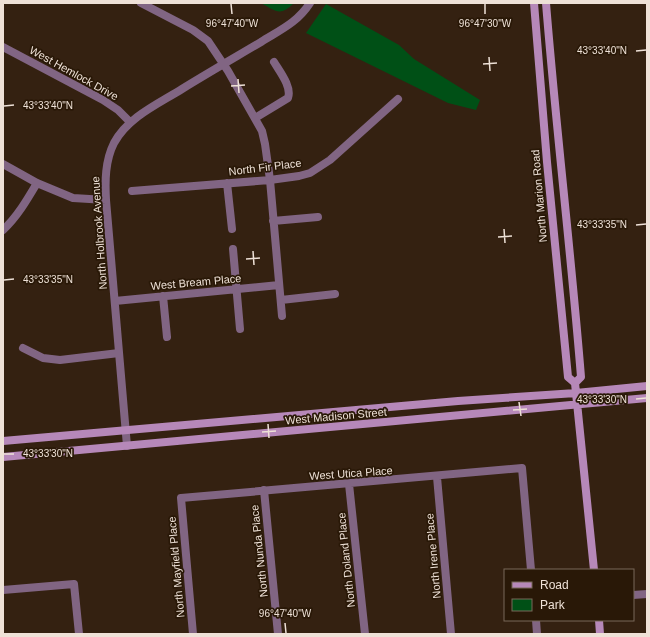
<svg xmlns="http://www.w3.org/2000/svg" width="650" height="637" font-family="Arial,sans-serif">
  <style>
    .green { fill: #005016 }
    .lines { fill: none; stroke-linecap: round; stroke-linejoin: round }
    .street { stroke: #816583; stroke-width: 8 }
    .secondary { stroke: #b688b9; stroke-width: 8 }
    .ticks { fill: none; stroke: #eee1d7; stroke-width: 1.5 }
    .labels { text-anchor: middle; stroke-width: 3.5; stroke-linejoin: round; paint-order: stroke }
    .street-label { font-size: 11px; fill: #eee1d7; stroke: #291807 }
    .ticks-label { font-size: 10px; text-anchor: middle; fill: #eee1d7; stroke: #291807; stroke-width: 3.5; stroke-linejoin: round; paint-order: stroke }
  </style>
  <rect width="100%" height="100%" fill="#342111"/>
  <path class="green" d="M 261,3 L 294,3 C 280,17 276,11 261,3 Z
    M 326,4 L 399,45 L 414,59 L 480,100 L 476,110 L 448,103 L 306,33 Z"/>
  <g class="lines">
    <path class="street" d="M 141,3 L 193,30 L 208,41 L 228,71 L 262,131 L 265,144 L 270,180 L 282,316
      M 3,47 L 103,100 L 118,110 L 130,122
      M 255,118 L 288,98 C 292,87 280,72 274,62
      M 3,164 L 37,183 L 73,198 L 106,200
      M 227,183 L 232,229
      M 132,191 L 270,180 L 299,176 L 310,173 L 330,160 L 398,99
      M 273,221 L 318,217
      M 3,230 C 17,217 27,200 37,183
      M 233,249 L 240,329
      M 163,296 L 167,337
      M 281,300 L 335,294
      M 115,301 L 279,285
      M 23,348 L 43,358 L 60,360 L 119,353
      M 127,446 L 106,200 C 105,181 105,161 114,143 C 128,117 158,104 182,89 C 208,73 234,58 261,42 C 280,30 297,23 310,3
      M 437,477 L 451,634
      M 349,484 L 365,634
      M 264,490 L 278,634
      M 3,590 L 74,584 L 79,634
      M 633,595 L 647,594
      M 536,620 L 537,634
      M 193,634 L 181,498 L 522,468 L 531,570"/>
    <path class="secondary" d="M 534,3 L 547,162 L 568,377 L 575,383 L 594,570
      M 546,3 C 556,128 571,252 581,377 L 575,383
      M 3,441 L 458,401 L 576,393 L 647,386
      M 3,457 L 647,398
      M 599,620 L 600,634"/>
  </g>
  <path class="ticks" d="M 231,4 L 232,14M 485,4 L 485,14M 636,51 L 646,50M 489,57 L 490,71M 483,64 L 497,63M 238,79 L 239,93M 231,86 L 245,85M 4,106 L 14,105M 636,225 L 646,224M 504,229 L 505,243M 498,237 L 512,236M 253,251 L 254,265M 246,259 L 260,258M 4,280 L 14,279M 636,399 L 646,398M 519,402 L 521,416M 513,410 L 527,409M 268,424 L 269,438M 262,432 L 276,431M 4,454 L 14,454M 285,623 L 286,633"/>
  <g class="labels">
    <g class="street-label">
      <text transform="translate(74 73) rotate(29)" y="4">West Hemlock Drive</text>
      <text transform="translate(265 167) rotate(-7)" y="4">North Fir Place</text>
      <text transform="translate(539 196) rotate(-95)" y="4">North Marion Road</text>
      <text transform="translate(99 233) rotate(-94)" y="4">North Holbrook Avenue</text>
      <text transform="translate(196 282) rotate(-5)" y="4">West Bream Place</text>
      <text transform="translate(336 416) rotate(-5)" y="4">West Madison Street</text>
      <text transform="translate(351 473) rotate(-4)" y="4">West Utica Place</text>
      <text transform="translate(259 551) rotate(-96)" y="4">North Nunda Place</text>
      <text transform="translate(433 556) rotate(-95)" y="4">North Irene Place</text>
      <text transform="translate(346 560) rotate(-96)" y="4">North Doland Place</text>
      <text transform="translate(176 567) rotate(-95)" y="4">North Mayfield Place</text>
    </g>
  </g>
  <g class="ticks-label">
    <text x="232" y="27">96°47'40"W</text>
    <text x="485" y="27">96°47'30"W</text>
    <text x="602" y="54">43°33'40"N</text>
    <text x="48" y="109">43°33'40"N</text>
    <text x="602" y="228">43°33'35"N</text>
    <text x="48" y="283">43°33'35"N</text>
    <text x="602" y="403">43°33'30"N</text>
    <text x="48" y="457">43°33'30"N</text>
    <text x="285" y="617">96°47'40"W</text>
  </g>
  <rect width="650" height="637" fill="none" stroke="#eee1d7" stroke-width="8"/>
  <rect x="504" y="569" width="130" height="52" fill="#291807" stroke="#78685a"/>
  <rect x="512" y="582" width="20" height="6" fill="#b688b9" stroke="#78685a"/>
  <text x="540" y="589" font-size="12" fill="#eee1d7">Road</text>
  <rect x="512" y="599" width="20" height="12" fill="#005016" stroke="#78685a"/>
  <text x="540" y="609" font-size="12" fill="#eee1d7">Park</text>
</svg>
